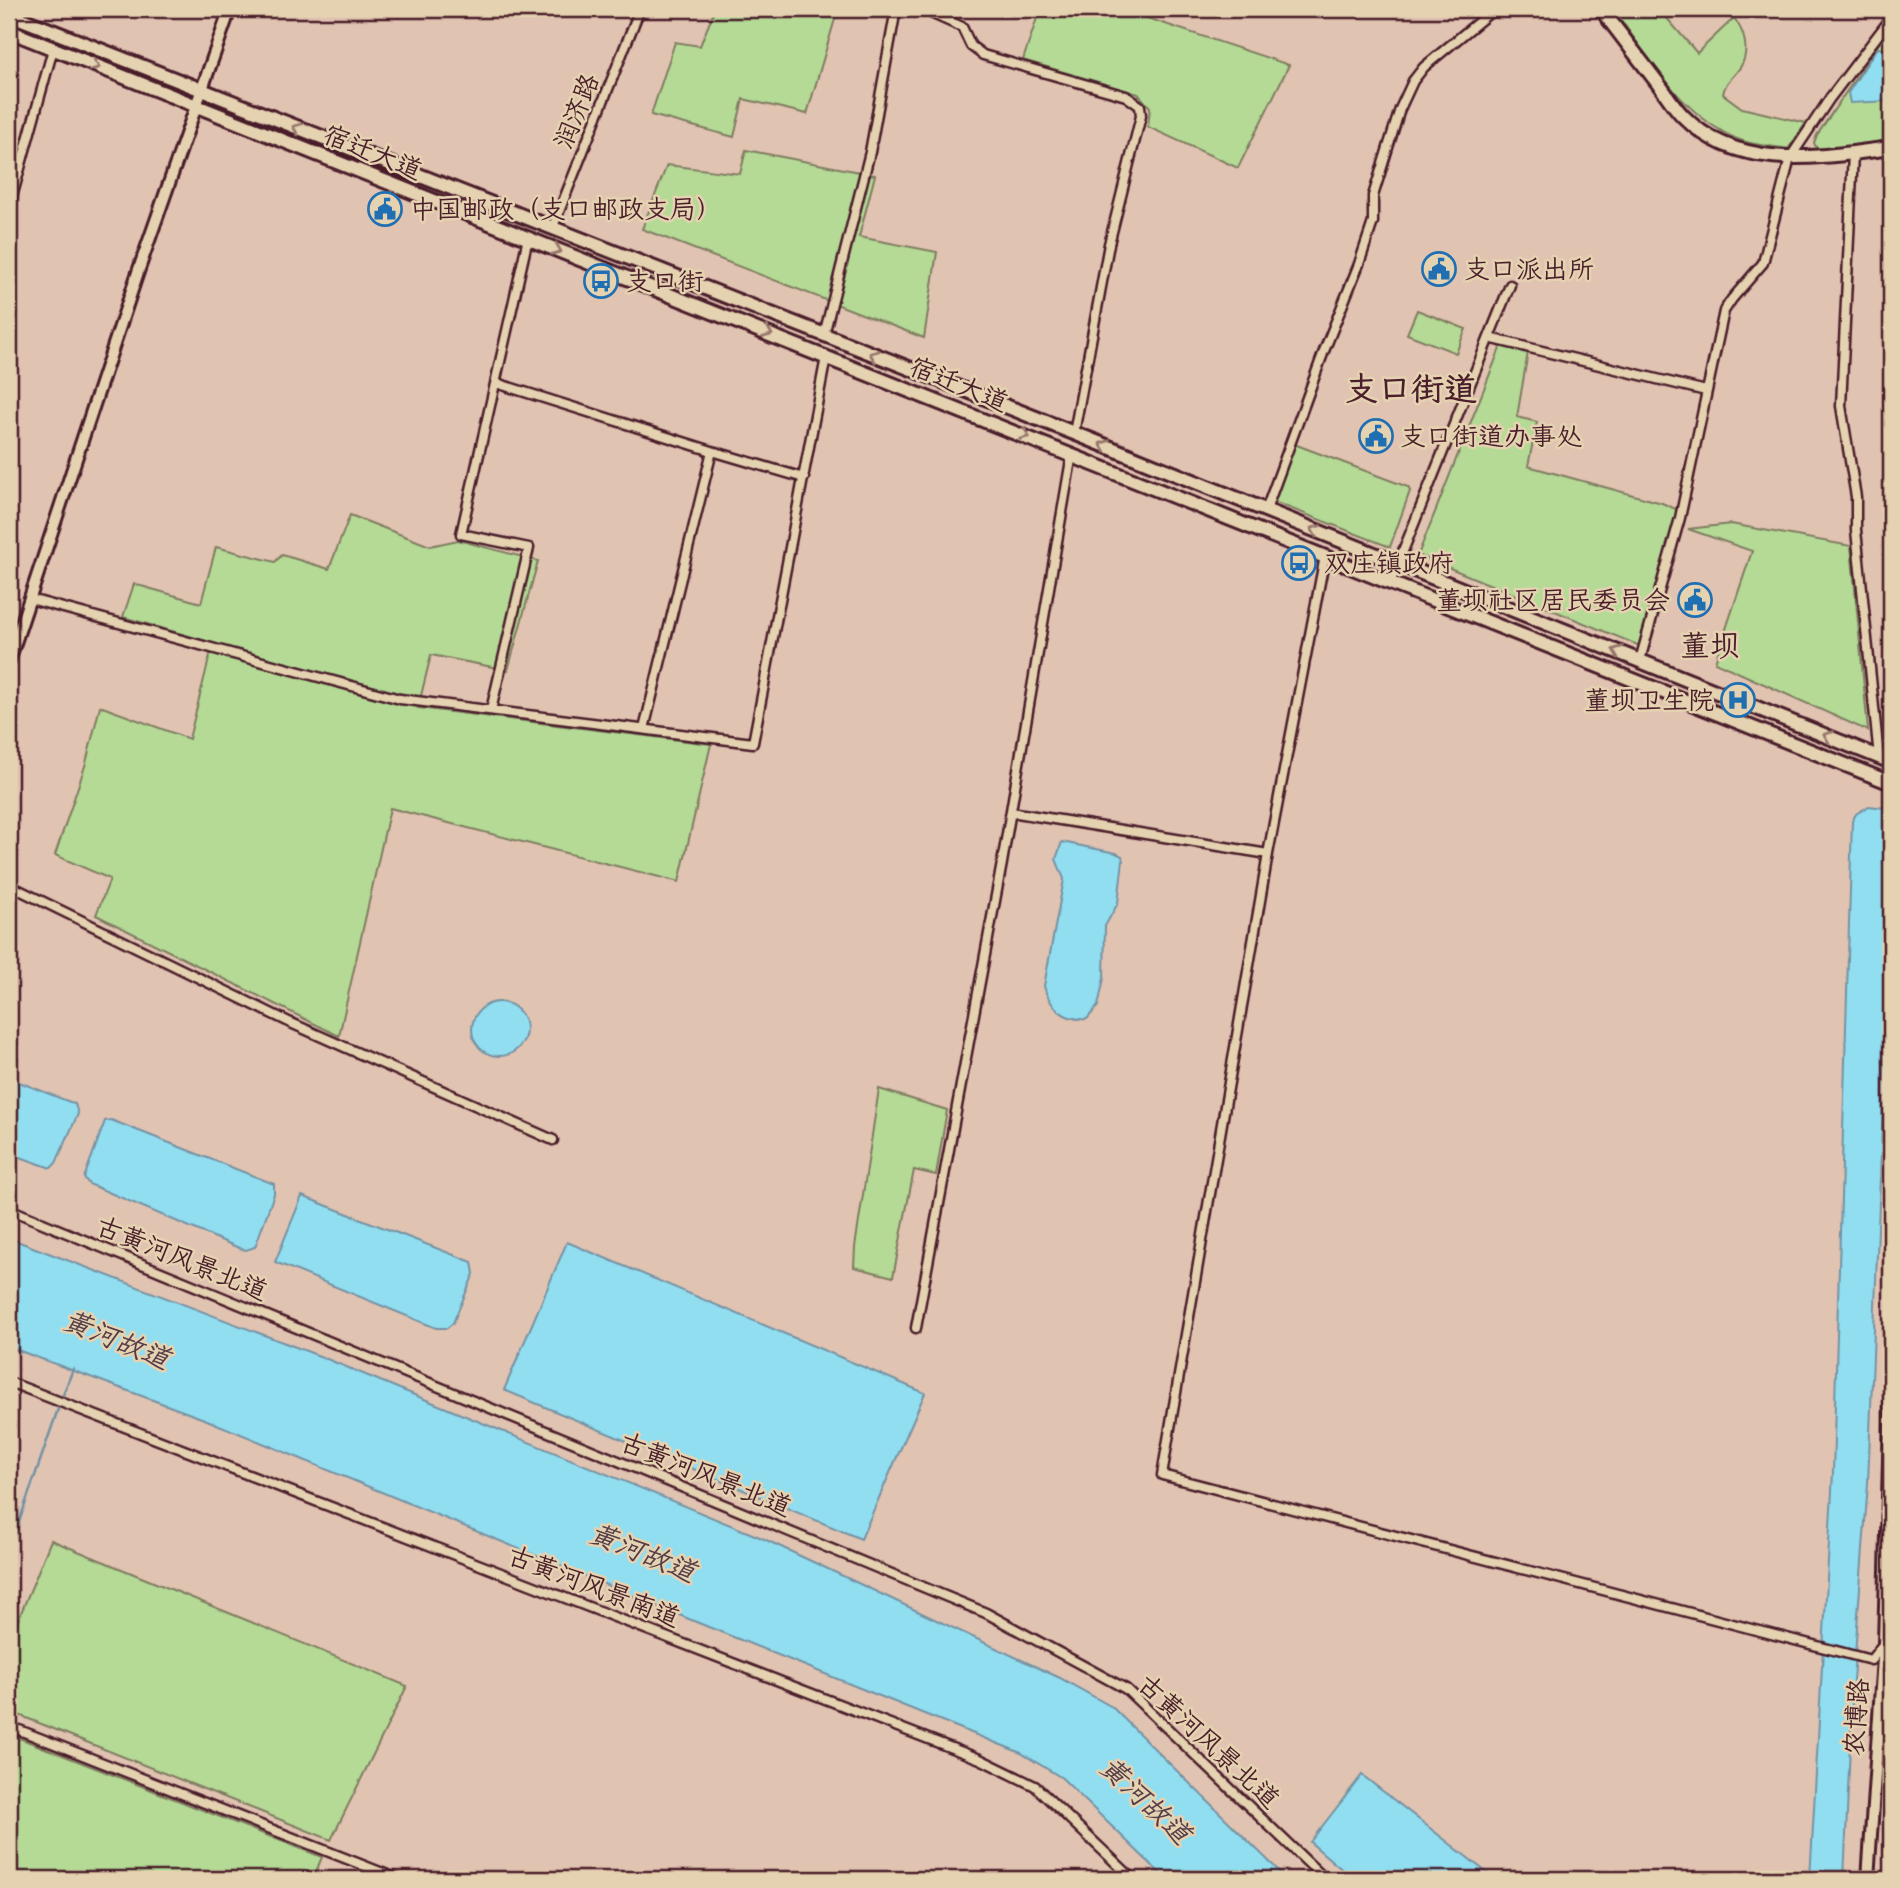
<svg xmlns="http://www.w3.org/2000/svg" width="1900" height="1888" font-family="'Architects Daughter','LXGW WenKai TC',sans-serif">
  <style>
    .green { fill: #b4da96; stroke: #7f7c60; stroke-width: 2 }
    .water { fill: #91def1; stroke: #7592a2; stroke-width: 2 }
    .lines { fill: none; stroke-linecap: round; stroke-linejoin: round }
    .stream { stroke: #7592a2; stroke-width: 2.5 }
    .minor-casing { stroke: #4a1f2b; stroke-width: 13 }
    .tertiary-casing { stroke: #4a1f2b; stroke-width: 16 }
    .secondary-casing { stroke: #4a1f2b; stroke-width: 18 }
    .primary-casing { stroke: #4a1f2b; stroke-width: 18 }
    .minor { stroke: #e5d2b0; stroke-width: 8 }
    .tertiary { stroke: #e5d2b0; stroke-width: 10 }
    .secondary { stroke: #e5d2b0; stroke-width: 12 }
    .primary { stroke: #e5d2b0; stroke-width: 12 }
    .oneway { stroke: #98786e }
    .labels { text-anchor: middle; stroke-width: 5; stroke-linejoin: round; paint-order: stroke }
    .street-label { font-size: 26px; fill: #4a1f2b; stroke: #e5d2b0 }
    .poi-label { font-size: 26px; fill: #4a1f2b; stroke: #e5d2b0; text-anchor: start }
    .water-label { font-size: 28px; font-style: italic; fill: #553c49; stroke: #e5d2b0 }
    .quarter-label { font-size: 30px; fill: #4a1f2b; stroke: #e5d2b0 }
    .district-label { font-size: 33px; font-weight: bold; fill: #4a1f2b; stroke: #e5d2b0 }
  </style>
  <rect width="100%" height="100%" fill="#e1c3b2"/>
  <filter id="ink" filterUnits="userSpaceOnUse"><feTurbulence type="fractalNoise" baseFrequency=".0143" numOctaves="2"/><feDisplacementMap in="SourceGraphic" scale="14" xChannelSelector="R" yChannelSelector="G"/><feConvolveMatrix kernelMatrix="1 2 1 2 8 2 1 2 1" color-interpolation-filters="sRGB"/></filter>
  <g filter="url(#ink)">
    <path class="green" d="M 715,9 L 838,9 L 807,114 L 743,99 L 734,137 L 651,115 L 675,42 L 700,46 Z
      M 1040,9 L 1120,9 L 1289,65 L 1238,168 L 1148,127 L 1150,107 L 1138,94 L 1023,60 Z
      M 1613,9 L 1659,9 L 1697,53 L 1734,18 C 1744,31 1750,50 1741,66 C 1734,78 1726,79 1723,94 L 1742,108 L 1806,123 L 1788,149 C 1773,146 1754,146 1740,140 C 1683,118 1648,56 1613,9 Z
      M 1891,26 L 1891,144 L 1826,152 L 1817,149 L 1814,143 L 1817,135 Z
      M 746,150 L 875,175 L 859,237 L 937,252 L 924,338 L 642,229 L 667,165 L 740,174 Z
      M 1417,310 L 1466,329 L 1456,353 L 1407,334 Z
      M 1501,346 L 1528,352 L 1517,417 L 1537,422 L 1528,466 L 1662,503 L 1678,510 L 1640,646 L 1418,555 Z
      M 1294,444 L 1408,487 L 1410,491 L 1390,547 L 1274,502 Z
      M 350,515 L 430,546 L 458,540 L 538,561 L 508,670 L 431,655 L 418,708 L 711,744 L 679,882 L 390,808 L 339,1036 L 96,915 L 110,879 L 55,855 L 86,763 L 100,706 L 189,739 L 213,643 L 123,617 L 134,584 L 201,603 L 216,547 L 275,562 L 282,555 L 329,569 Z
      M 1731,524 L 1851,546 L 1868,731 L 1715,662 L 1752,551 L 1688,529 Z
      M 879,1089 L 947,1110 L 936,1175 L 914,1170 L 893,1277 L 854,1267 L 855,1247 Z
      M 51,1540 L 407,1686 L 331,1840 L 9,1711 L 9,1642 Z
      M 9,1734 L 322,1857 L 313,1879 L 9,1879 Z"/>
    <path class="water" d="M 1879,48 L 1884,49 L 1888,52 L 1891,101 L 1850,103 L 1848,93 L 1875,51 Z
      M 1869,806 L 1885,808 L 1891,812 L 1891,898 L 1868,1483 L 1853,1680 L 1844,1879 L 1810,1879 L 1833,1473 L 1852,821 L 1856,814 Z
      M 1062,842 L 1116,853 L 1122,856 L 1123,860 L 1118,903 L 1105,926 L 1104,978 L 1098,1006 L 1087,1019 C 1065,1021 1049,1007 1044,986 L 1064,879 L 1056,859 Z
      M472 1029a27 27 0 1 1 54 0a27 27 0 1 1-54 0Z
      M 9,1078 L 75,1104 L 78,1114 L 56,1163 L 51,1168 L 9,1153 Z
      M 111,1120 L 274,1184 L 274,1194 L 255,1247 L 246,1250 L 239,1248 L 89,1184 L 84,1178 L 105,1121 Z
      M 302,1196 L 472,1262 L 474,1274 L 453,1323 L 447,1328 L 436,1328 L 275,1262 Z
      M 9,1238 L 322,1357 L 762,1538 L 1060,1678 L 1112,1707 L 1287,1879 L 1166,1879 L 1062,1778 L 1021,1753 L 701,1624 L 207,1420 L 9,1347 Z
      M 567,1242 L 925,1393 L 861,1539 L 504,1390 Z
      M 1362,1775 L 1495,1879 L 1353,1879 L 1310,1842 Z"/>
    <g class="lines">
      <path class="stream" d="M 63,1395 L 73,1369
        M 9,1551 L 58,1409"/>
      <g class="minor-casing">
        <path id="minor" d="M 922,9 L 962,27 L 971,46 L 983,55 L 1126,96 L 1140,106 L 1141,116 L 1109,244 L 1074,433
          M 1853,153 L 1841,406 L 1856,497 L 1856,530 L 1879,757
          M 9,208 L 53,49
          M 552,229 L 640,9
          M 824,335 L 870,152 L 896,9
          M 1489,338 L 1706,391
          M 496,383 L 712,451
          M 1266,510 L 1324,351 L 1359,264 L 1373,222 L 1373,196 L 1400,109 L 1413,81 L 1424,67 L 1494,9
          M 1325,556 L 1268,854 L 1162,1475 L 1871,1660 L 1884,1643 L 1891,1645
          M 1391,581 L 1510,285
          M 30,599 L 400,699 L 753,743 L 826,357
          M 1640,660 L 1680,518 L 1724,311 L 1732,299 L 1763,263 L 1790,158 L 1830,98 L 1891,18
          M 491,710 L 529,548 L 461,534 L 528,238
          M 644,729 L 712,451 L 804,478
          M 1011,812 L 1268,854
          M 9,885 L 291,1023 L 553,1140
          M 9,1209 L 986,1613 L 1126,1689 L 1325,1879
          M 916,1328 L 1002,863 L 1072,454
          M 9,1382 L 980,1759 L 1035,1786 L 1133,1879
          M 9,1726 L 398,1879"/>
      </g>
      <g class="tertiary-casing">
        <path id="tertiary" d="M 9,661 L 138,272 L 230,9
          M 1868,1879 L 1884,1643 L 1891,1390"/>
      </g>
      <g class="secondary-casing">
        <path id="secondary" d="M 1601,9 C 1620,34 1640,60 1660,86 C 1667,95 1674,107 1683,116 C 1738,173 1821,157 1891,148"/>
      </g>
      <g class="primary-casing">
        <path id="primary" d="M 9,14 L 1074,433 L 1891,762
          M 9,31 L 1891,783"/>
      </g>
      <use href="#minor" class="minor"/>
      <use href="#tertiary" class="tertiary"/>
      <use href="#secondary" class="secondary"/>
      <use href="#primary" class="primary"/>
    </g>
    <defs><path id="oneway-chevron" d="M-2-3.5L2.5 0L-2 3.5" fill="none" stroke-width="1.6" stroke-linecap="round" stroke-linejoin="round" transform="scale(1.75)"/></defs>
    <g class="oneway">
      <use href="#oneway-chevron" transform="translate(95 66) rotate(22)"/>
      <use href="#oneway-chevron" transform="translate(297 128) rotate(-158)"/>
      <use href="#oneway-chevron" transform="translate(557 250) rotate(22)"/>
      <use href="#oneway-chevron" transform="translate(768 333) rotate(22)"/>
      <use href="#oneway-chevron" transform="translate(874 355) rotate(-159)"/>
      <use href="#oneway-chevron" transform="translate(1025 435) rotate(22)"/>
      <use href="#oneway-chevron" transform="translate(1104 445) rotate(-158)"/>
      <use href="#oneway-chevron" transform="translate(1315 530) rotate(-158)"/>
      <use href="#oneway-chevron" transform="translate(1617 651) rotate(-158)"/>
      <use href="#oneway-chevron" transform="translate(1828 736) rotate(-158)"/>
    </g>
  </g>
  <defs>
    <g id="civic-ring" transform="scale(1.75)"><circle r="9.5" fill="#e5d2b0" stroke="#1f6fb2" stroke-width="1.5"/><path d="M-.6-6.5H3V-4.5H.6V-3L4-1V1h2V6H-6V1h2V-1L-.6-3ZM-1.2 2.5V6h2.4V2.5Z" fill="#1f6fb2"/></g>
    <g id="bus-ring" transform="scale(1.75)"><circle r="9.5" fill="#e5d2b0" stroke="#1f6fb2" stroke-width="1.5"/><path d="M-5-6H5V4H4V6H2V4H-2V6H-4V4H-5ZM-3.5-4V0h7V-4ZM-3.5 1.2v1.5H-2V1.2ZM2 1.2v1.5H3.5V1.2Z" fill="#1f6fb2"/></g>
    <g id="hospital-ring" transform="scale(1.75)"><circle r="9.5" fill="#e5d2b0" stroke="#1f6fb2" stroke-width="1.5"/><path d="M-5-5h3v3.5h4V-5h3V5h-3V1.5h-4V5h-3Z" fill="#1f6fb2"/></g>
  </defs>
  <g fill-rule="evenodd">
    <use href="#civic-ring" x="385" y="209"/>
    <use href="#civic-ring" x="1439" y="269"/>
    <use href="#bus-ring" x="601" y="281"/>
    <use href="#civic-ring" x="1376" y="436"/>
    <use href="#bus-ring" x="1299" y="563"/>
    <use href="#civic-ring" x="1695" y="600"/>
    <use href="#hospital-ring" x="1738" y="700"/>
  </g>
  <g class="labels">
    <g class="street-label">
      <text transform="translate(576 111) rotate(-68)" y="9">润济路</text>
      <text transform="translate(373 152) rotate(22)" y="9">宿迁大道</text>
      <text transform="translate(959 384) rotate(22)" y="9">宿迁大道</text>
      <text transform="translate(182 1258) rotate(22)" y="9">古黄河风景北道</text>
      <text transform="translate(706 1474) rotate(22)" y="9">古黄河风景北道</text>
      <text transform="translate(594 1586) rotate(21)" y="9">古黄河风景南道</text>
      <text transform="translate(1856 1717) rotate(-86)" y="9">农博路</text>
      <text transform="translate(1209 1741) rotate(43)" y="9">古黄河风景北道</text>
    </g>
    <g class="poi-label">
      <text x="410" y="218">中国邮政（支口邮政支局）</text>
      <text x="1464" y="278">支口派出所</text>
      <text x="626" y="290">支口街</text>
      <text x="1400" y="445">支口街道办事处</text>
      <text x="1324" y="572">双庄镇政府</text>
      <text x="1670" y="609" text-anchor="end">董坝社区居民委员会</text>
      <text x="1714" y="709" text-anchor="end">董坝卫生院</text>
    </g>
    <g class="water-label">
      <text transform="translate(117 1339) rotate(22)" y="10">黄河故道</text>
      <text transform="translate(643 1552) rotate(22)" y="10">黄河故道</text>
      <text transform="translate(1146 1800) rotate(43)" y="10">黄河故道</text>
    </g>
    <g class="quarter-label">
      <text x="1710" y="656">董坝</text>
    </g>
    <g class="district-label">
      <text x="1411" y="400">支口街道</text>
    </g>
  </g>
  <rect width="1900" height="1888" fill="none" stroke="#e5d2b0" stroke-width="35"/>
  <rect x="18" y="18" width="1865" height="1853" fill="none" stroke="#4a1f2b" stroke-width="2.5" filter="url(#ink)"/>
</svg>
